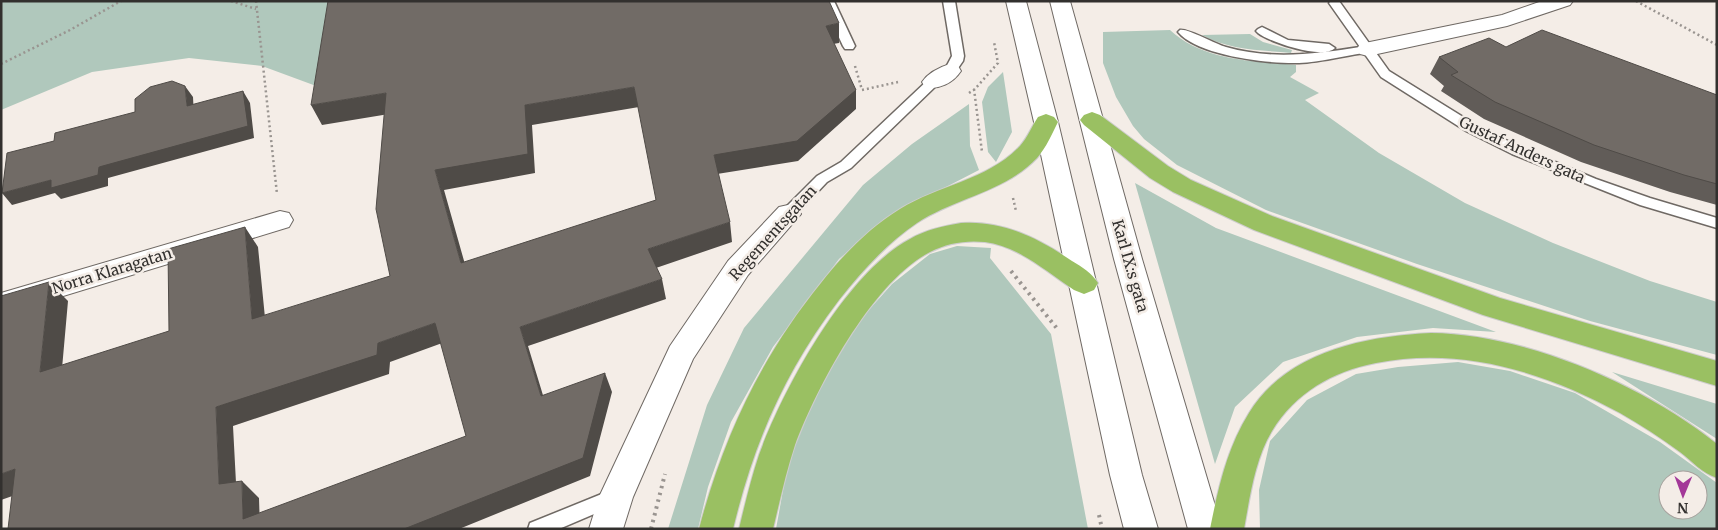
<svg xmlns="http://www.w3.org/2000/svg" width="1718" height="530" font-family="Merriweather,serif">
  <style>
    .green { fill: #b0c8bc; fill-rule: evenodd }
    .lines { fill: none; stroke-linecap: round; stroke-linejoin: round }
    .lane-casing { stroke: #6f6964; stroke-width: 3 }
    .street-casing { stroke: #6f6964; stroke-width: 2 }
    .secondary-casing { stroke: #6f6964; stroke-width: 2 }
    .highway-casing { stroke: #cecdcd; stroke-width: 2 }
    .path-far1 { stroke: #999490; stroke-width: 2.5; stroke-dasharray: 2 3; stroke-linecap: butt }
    .path { stroke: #999490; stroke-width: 4; stroke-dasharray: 2.5 4.5; stroke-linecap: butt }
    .lane { fill: #fff; fill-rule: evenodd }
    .street { fill: #fff; fill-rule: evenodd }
    .secondary { fill: #fff; fill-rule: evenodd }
    .highway { fill: #9ac062; fill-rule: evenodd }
    .wall { fill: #615c58 }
    .shaded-wall { fill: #4f4b47 }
    .building { fill: #716b66; stroke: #4f4b47; fill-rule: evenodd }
    .labels { text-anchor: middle; stroke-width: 5; stroke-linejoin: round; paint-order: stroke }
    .street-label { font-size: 15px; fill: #32302e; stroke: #f4ede7 }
  </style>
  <rect width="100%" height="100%" fill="#f4ede7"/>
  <path class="green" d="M 1,1 L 437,1 L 327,90 L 262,66 L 189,58 L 92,72 L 1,110 Z
    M 1170,30 C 1203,61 1253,61 1296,65 L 1296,72 L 1290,77 L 1319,93 L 1305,100 L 1379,153 L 1465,203 L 1553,243 L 1650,281 L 1717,302 L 1717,355 L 1590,321 L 1417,264 L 1266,210 L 1177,165 L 1144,139 L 1133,126 L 1116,97 L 1103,63 L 1103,32 Z
    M 1250,34 L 1263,42 L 1292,50 L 1291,53 C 1261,50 1228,50 1202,35 Z
    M 1003,72 L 1012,132 L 996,162 L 988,152 L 982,102 L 988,87 Z
    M 969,104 L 970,146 L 979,170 L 888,217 L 839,259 L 773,347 L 731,422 L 708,487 L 698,529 L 668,529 L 707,405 L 744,328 L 863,185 L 912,144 Z
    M 1135,183 L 1216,228 L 1496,332 L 1433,328 L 1357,337 L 1283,362 L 1235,407 L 1215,464 Z
    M 957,246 L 991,248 L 990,258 L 1051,334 L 1088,529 L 776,529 L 789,457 L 817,390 L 859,321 L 892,284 L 930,254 Z
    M 1458,362 L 1510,371 L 1575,393 L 1660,442 L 1717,483 L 1717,529 L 1260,529 L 1259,490 L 1270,441 L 1307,400 L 1356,374 L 1398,367 ZM 1668,480 L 1698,480 L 1698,510 L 1668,510 Z
    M 1612,372 L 1717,404 L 1717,439 Z"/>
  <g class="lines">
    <g class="lane-casing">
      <path id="lane" d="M 822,1 L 834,1 L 855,46 L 853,49 L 845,49 L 843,46 Z
        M 943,1 L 955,1 L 964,56 L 963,61 L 954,74 L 950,75 L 944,71 L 952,56 Z
        M 1331,1 L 1339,1 L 1389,71 L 1476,125 L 1522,148 L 1596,179 L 1650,198 L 1717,218 L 1717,228 L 1640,205 L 1512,154 L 1466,131 L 1381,77 L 1364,53 C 1343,56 1321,62 1299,63 C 1269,64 1198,56 1178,32 L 1180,30 C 1187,28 1215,44 1226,47 C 1271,60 1315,54 1360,47 L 1329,3 Z
        M 1262,27 L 1288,40 L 1329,44 L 1335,48 C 1323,60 1271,43 1258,33 L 1256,31 L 1258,29 Z
        M 933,78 L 937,79 L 939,82 L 937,85 L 851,168 L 827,182 L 793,218 L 783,218 L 781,214 L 783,210 L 817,176 L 841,162 L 929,79 Z
        M 614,489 L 620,491 L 623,497 L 620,503 L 559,529 L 528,529 L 530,523 Z"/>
    </g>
    <g class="street-casing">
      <path id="street" d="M 1542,1 L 1573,1 L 1570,5 L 1507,26 L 1368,56 L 1360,54 L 1357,49 L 1360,44 L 1502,15 Z
        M 950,64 L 958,66 L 961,71 C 953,83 939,90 925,87 L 922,82 C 928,73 940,67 950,64 Z
        M 788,205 L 797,207 L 801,214 L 748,275 L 693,359 L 633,497 L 623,529 L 589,529 L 599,497 L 670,346 L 728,261 L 779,207 Z
        M 280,211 L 289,213 L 293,220 L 289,227 L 1,315 L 1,293 Z"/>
    </g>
    <g class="secondary-casing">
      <path id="secondary" d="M 1006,1 L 1026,1 L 1058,122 L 1142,475 L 1158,529 L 1124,529 L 1110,475 L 1034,122 Z
        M 1050,1 L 1070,1 L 1142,259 L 1222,529 L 1188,529 L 1114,259 Z"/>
    </g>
    <g class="highway-casing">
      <path id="highway" d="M 1092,112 L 1100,115 L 1168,166 L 1191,180 L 1272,216 L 1500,298 L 1717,361 L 1717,386 L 1483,315 L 1254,230 L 1173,192 L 1150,178 L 1084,125 L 1080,120 L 1084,115 Z
        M 1046,114 L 1054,117 L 1058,122 C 1052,134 1046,148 1037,158 C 1005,192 955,198 917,223 C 887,243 862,271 839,300 C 785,371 754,442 733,529 L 699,529 C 723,438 761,357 821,283 C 843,255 869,228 900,209 C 939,185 988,180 1020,146 C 1028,137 1032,126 1038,117 Z
        M 961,223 C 1002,220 1038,238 1072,261 C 1082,267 1092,273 1098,283 L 1094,290 L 1084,294 L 1074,290 C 1047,272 1018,246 985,242 C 966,240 947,243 930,252 C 873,281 817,386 795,445 C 786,472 780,500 773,529 L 739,529 C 745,504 751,479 759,455 C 783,389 846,273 910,239 C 925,230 943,226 961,223 Z
        M 1431,333 C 1525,334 1644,385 1717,444 L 1717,478 C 1702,473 1693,462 1680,452 C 1661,438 1641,425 1620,413 C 1545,372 1461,346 1376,363 C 1333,371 1295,393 1272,431 C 1255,459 1250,496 1244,529 L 1210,529 C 1218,489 1227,448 1249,413 C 1286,352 1365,336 1431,333 Z"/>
    </g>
    <path class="path-far1" d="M 231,1 L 256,9
      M 256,1 L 277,194
      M 1636,1 L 1717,45
      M 1,64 L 70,30 L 121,1
      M 855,66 L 862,90 L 898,82
      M 974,89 L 982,152
      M 969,93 L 975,89 L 998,63 L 994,42
      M 1013,198 L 1016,211"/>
    <path class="path" d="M 1011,271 L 1059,331
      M 1099,515 L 1102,529
      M 651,529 L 665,474"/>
    <use href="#lane" class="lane"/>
    <use href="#street" class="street"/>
    <use href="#secondary" class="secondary"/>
    <use href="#highway" class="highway"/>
  </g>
  <path class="wall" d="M 1506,47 L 1717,95 L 1717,205 L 1670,192 L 1581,162 L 1484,119 L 1441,91 L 1444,86 L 1430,74 L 1439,57 Z"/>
  <path class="shaded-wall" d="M 839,23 L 839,43 L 827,45 L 826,26 Z
    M 185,86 L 193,97 L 194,117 L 187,106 Z
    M 634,87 L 639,107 L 532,125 L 535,173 L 444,190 L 470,282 L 461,263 L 435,170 L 525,105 Z
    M 856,90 L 856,109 L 798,161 L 717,174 L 714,155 Z
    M 243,91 L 250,103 L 254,138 L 108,178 L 108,186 L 61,199 L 55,193 L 12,205 L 2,193 L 99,167 Z
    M 386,93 L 395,113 L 322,125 L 311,105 Z
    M 730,222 L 732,242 L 653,269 L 648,249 Z
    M 245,227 L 258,247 L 267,338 L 252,319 Z
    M 662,279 L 666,299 L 528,346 L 549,415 L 541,396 L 520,327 Z
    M 49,282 L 68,301 L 60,391 L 40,372 Z
    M 435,323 L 445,342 L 390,362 L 389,374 L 233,426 L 237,502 L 219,484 L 216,407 L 378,343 Z
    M 605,373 L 612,392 L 590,476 L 459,529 L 404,529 Z
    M 15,469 L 38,487 L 1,500 L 1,474 Z
    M 242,481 L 259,498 L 260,529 L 243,519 Z"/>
  <path class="building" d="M 328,1 L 829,1 L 839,23 L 826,26 L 856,90 L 797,141 L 714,155 L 730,222 L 648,249 L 662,279 L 520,327 L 541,396 L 605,373 L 583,458 L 404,529 L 8,529 L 15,469 L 1,474 L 1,296 L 49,282 L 40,372 L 169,331 L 168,249 L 245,227 L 252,319 L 390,276 L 376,209 L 386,93 L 311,105 ZM 634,87 L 656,200 L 461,263 L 435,170 L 528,154 L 525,105 ZM 435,323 L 466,436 L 243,519 L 242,481 L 219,484 L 216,407 L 377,355 L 378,343 Z
    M 1542,30 L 1717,95 L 1717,184 L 1684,175 L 1594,145 L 1495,102 L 1451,75 L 1458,72 L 1439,57 L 1489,38 L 1506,47 Z
    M 172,81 L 185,86 L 187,106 L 243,91 L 248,126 L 99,167 L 98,175 L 51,188 L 51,180 L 2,193 L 7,153 L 54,141 L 55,133 L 135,112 L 135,99 L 150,87 Z"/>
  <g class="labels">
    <g class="street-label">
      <text transform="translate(1522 150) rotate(25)" y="5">Gustaf Anders gata</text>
      <text transform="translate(773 233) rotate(-48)" y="5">Regementsgatan</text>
      <text transform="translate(1130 266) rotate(74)" y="5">Karl IX:s gata</text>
      <text transform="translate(112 271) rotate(-17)" y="5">Norra Klaragatan</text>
    </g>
  </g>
  <rect width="1718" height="530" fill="none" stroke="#32302e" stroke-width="5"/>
  <g transform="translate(1683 495) rotate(181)"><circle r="24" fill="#f4ede7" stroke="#a6a19d"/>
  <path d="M0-4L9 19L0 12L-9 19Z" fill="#a33898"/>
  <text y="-8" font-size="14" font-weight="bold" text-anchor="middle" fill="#32302e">N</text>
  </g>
</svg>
